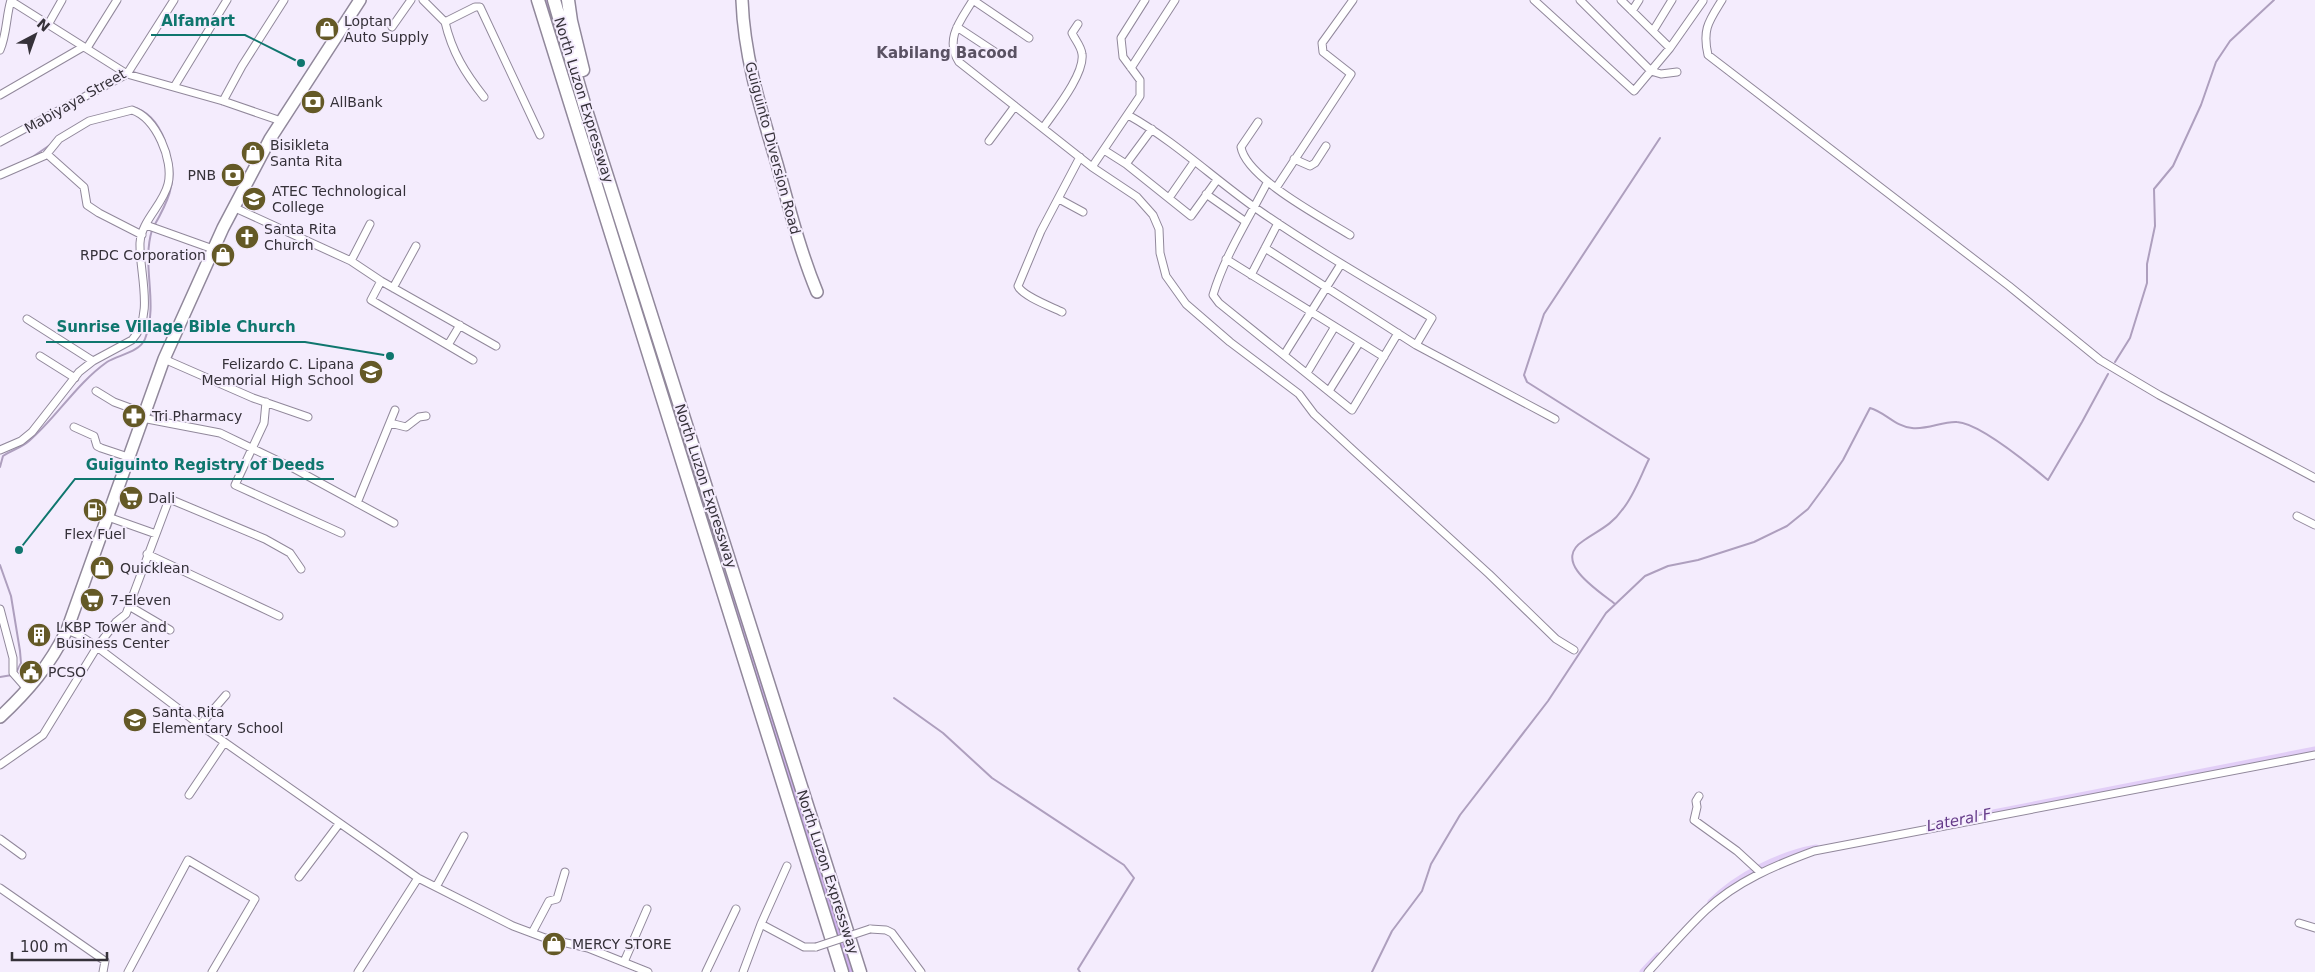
<svg xmlns="http://www.w3.org/2000/svg" width="2315" height="972" font-family="'DejaVu Sans',sans-serif">
  <style>
    .green { fill: #d0b2ef }
    .lines { fill: none; stroke-linecap: round; stroke-linejoin: round }
    .stream { stroke: #ae9fbe; stroke-width: 2 }
    .canal { stroke: #e2cef7; stroke-width: 7 }
    .minor-casing { stroke: #91889b; stroke-width: 9 }
    .primary-casing { stroke: #91889b; stroke-width: 14 }
    .trunk-casing { stroke: #91889b; stroke-width: 14 }
    .motorway-casing { stroke: #91889b; stroke-width: 15 }
    .minor { stroke: #fff; stroke-width: 7 }
    .primary { stroke: #fff; stroke-width: 11 }
    .trunk { stroke: #fff; stroke-width: 11 }
    .motorway { stroke: #fff; stroke-width: 12 }
    .minor-bridge-casing { stroke: #91889b; stroke-width: 9; stroke-linecap: butt }
    .minor-bridge { stroke: #fff; stroke-width: 7 }
    .labels { text-anchor: middle; stroke-width: 4; stroke-linejoin: round; paint-order: stroke }
    .poi-label { font-size: 14px; fill: #353139; stroke: #f4ecfd; text-anchor: start }
    .street-label { font-size: 14px; fill: #353139; stroke: #f4ecfd }
    .neighbourhood-label { font-size: 15px; font-weight: bold; fill: #5a5263; stroke: #f4ecfd }
    .water-label { font-size: 15px; font-style: italic; fill: #643a88; stroke: #f4ecfd }
    .leader { fill: none; stroke: #0f766e; stroke-width: 2 }
    .callout-dot { fill: #0f766e; stroke: #f4ecfd; stroke-width: 2 }
    .callout-label { font-size: 15px; text-anchor: middle; font-weight: bold; fill: #0f766e; stroke: #f4ecfd; stroke-width: 4; stroke-linejoin: round; paint-order: stroke }
  </style>
  <rect width="100%" height="100%" fill="#f4ecfd"/>
  <path class="green" d="M 544,0 L 551,0 L 856,972 L 849,972 L 811,857 Z"/>
  <g class="lines">
    <path class="stream" d="M 132,107 C 150,111 159,125 165,141
      M 31,158 L 50,145
      M 154,226 C 166,205 178,182 170,158
      M 2115,362 L 2130,338 L 2147,283 L 2147,264 L 2155,226 L 2154,189 L 2173,166 L 2201,105 L 2216,62 L 2230,41 L 2274,0
      M 0,467 L 3,456 C 12,450 21,448 29,441 C 57,417 76,384 107,362 C 118,355 140,352 145,339 C 159,303 141,266 152,230
      M 0,565 L 11,596 L 20,651 L 21,663 L 16,673
      M 1615,604 C 1599,591 1551,562 1583,541 C 1597,531 1612,525 1622,510 C 1634,496 1641,475 1649,459 L 1527,382 L 1524,375 L 1544,314 L 1660,138
      M 0,677 L 12,675
      M 894,698 L 943,733 L 992,778 L 1124,865 L 1134,878 L 1078,969 L 1080,972
      M 1372,972 L 1392,931 L 1422,891 L 1431,864 L 1460,815 L 1548,701 L 1606,613 L 1645,576 L 1668,566 L 1698,560 L 1754,542 L 1787,526 L 1808,509 L 1825,486 L 1843,460 L 1870,408 C 1885,412 1896,427 1912,428 C 1927,430 1943,421 1957,422 C 1980,423 2030,465 2048,480 L 2082,422 L 2108,374"/>
    <path class="canal" d="M 1947,822 L 2315,750
      M 1711,902 C 1738,875 1779,855 1816,848
      M 1643,972 L 1658,956"/>
    <g class="minor-casing">
      <path id="minor" d="M 423,0 L 445,22 L 475,7 L 480,7 L 540,135
        M 973,0 C 961,20 944,39 959,62 L 1092,167 L 1137,197 L 1153,215 L 1159,229 L 1160,253 L 1166,276 L 1186,304 L 1230,342 L 1299,394 L 1314,414 L 1354,451 L 1489,574 L 1556,639 L 1574,650
        M 973,0 L 1029,38
        M 1534,0 L 1634,91 L 1670,48 L 1703,1
        M 1580,0 L 1651,71 L 1661,74 L 1677,72
        M 1621,0 L 1670,48
        M 1722,0 C 1709,21 1702,29 1708,55 L 2009,286 L 2100,360 L 2159,395 L 2315,478
        M 11,1 L 127,74 L 223,101 L 281,121
        M 1632,11 L 1639,0
        M 445,22 C 452,52 465,73 484,97
        M 49,23 L 62,0
        M 392,27 L 411,0
        M 957,27 L 998,54
        M 1653,31 L 1672,0
        M 87,48 L 117,0
        M 0,50 C 7,34 6,16 11,0
        M 1131,68 L 1175,0
        M 174,87 L 227,0
        M 0,95 L 83,47
        M 223,101 L 242,66 L 284,0
        M 1128,115 C 1173,140 1212,177 1254,207 C 1311,247 1372,282 1432,318 L 1416,345
        M 1258,122 L 1241,147 C 1246,178 1323,218 1350,235
        M 1043,128 C 1054,112 1085,74 1082,54 C 1081,46 1075,40 1072,33 L 1078,24
        M 989,141 L 1015,106
        M 0,142 L 127,74 L 174,0
        M 1104,150 L 1126,164 L 1191,216 L 1217,180
        M 47,154 L 84,187 L 87,205 L 99,213 L 142,235
        M 1294,159 L 1310,166 L 1315,163 L 1326,146
        M 1126,164 L 1152,129
        M 1092,167 L 1140,96 L 1140,80 L 1123,57 L 1121,38 L 1145,0
        M 0,175 L 46,155 L 59,139 L 89,121 L 132,110 C 156,118 174,160 168,184 C 163,205 141,221 140,243 C 139,273 155,315 132,340 L 93,361 L 79,372 L 32,432 L 21,441 L 0,450
        M 1267,183 C 1248,220 1225,255 1213,295 L 1219,303 L 1352,410 L 1398,333
        M 1276,188 L 1351,74 L 1323,52 L 1322,43 L 1353,0
        M 1206,194 L 1246,222
        M 1169,198 L 1194,162
        M 1059,199 L 1083,212
        M 233,207 L 351,261 L 381,281 L 496,346
        M 146,225 L 213,249
        M 1265,248 L 1416,345 L 1555,419
        M 1226,259 L 1384,357
        M 351,261 L 370,224
        M 1251,275 L 1278,223
        M 381,281 L 371,300 L 473,360
        M 393,288 L 416,246
        M 1062,312 C 1052,307 1022,296 1018,286 L 1041,231 L 1080,157
        M 27,319 L 93,361
        M 448,345 L 460,325
        M 1284,355 L 1341,264
        M 40,356 L 75,378
        M 164,359 L 253,398 L 308,417
        M 1307,373 L 1334,328
        M 96,391 L 114,402 L 144,413
        M 1329,391 L 1359,343
        M 266,402 L 264,423 L 235,485 L 341,533
        M 142,418 L 220,433 L 293,468 L 394,523
        M 390,423 L 406,427 L 419,417 L 426,416
        M 74,427 L 94,436 L 97,446 L 101,448 L 128,457
        M 357,503 L 395,410
        M 2297,516 L 2315,525
        M 108,517 L 156,534
        M 147,554 L 279,616
        M 129,606 L 170,630
        M 0,609 L 13,658 L 13,673 L 28,690
        M 67,630 L 79,635 L 97,647 L 200,725 L 418,878 L 513,926 L 545,938 L 588,948 L 648,972
        M 200,725 L 226,695
        M 0,765 L 43,735 L 97,647 L 116,622 L 126,614 L 168,502 L 172,500 L 265,539 L 290,553 L 301,569
        M 189,795 L 224,743
        M 1699,796 L 1696,801 L 1697,807 L 1694,820 L 1737,851 L 1761,873
        M 0,839 L 22,855
        M 299,877 L 339,824
        M 436,887 L 464,836
        M 0,888 L 105,961 L 103,972
        M 2299,923 L 2315,928
        M 761,924 L 804,947 L 816,947
        M 870,929 L 886,930 L 892,933 L 921,972
        M 532,933 L 549,901 L 557,899 L 565,872
        M 624,962 L 647,909
        M 128,972 L 188,860 L 255,899 L 212,972
        M 358,972 L 418,878
        M 706,972 L 736,909
        M 743,972 L 761,924 L 787,866
        M 1648,972 C 1667,951 1686,929 1706,910 C 1737,881 1776,865 1814,851 L 2315,755"/>
    </g>
    <g class="primary-casing">
      <path id="primary" d="M 742,0 C 744,57 761,110 777,164 C 789,207 800,251 817,292"/>
    </g>
    <g class="trunk-casing">
      <path id="trunk" d="M 0,717 C 28,691 50,665 67,630 L 164,359 L 223,228 L 270,139 L 360,0"/>
    </g>
    <g class="motorway-casing">
      <path id="motorway" d="M 538,0 L 842,972
        M 554,0 L 585,107 L 860,972
        M 568,0 L 571,21 L 583,70"/>
    </g>
    <use href="#minor" class="minor"/>
    <use href="#primary" class="primary"/>
    <use href="#trunk" class="trunk"/>
    <use href="#motorway" class="motorway"/>
    <g class="minor-bridge-casing">
      <path id="minor-bridge" d="M 816,947 L 870,929"/>
    </g>
    <use href="#minor-bridge" class="minor-bridge"/>
  </g>
  <defs>
    <g id="shop-disc" transform="scale(1.25)"><circle r="9.5" fill="#645926" stroke="#f4ecfd"/><path d="M-5-2.5h2.3a2.7 3.5 0 0 1 5.4 0H5L5.5 6h-11ZM-1.5-2.5h3a1.5 2.3 0 0 0-3 0Z" fill="#fff"/></g>
    <g id="bank-disc" transform="scale(1.25)"><circle r="9.5" fill="#645926" stroke="#f4ecfd"/><path d="M-6-4H6V4H-6ZM0-2.3a2.3 2.3 0 1 0 0 4.6a2.3 2.3 0 1 0 0-4.6Z" fill="#fff"/></g>
    <g id="university-disc" transform="scale(1.25)"><circle r="9.5" fill="#645926" stroke="#f4ecfd"/><path d="M0-5L7-2L0 1L-7-2ZM-4 1L0 2.5L4 1V4Q0 6-4 4Z" fill="#fff"/></g>
    <g id="church-disc" transform="scale(1.25)"><circle r="9.5" fill="#645926" stroke="#f4ecfd"/><path d="M-1.2-6h2.4v3.5h3.3v2.4h-3.3V6h-2.4V-.1h-3.3v-2.4h3.3Z" fill="#fff"/></g>
    <g id="school-disc" transform="scale(1.25)"><circle r="9.5" fill="#645926" stroke="#f4ecfd"/><path d="M0-5L7-2L0 1L-7-2ZM-4 1L0 2.5L4 1V4Q0 6-4 4Z" fill="#fff"/></g>
    <g id="pharmacy-disc" transform="scale(1.25)"><circle r="9.5" fill="#645926" stroke="#f4ecfd"/><path d="M-2-6h4v4h4v4h-4v4h-4v-4h-4v-4h4Z" fill="#fff"/></g>
    <g id="supermarket-disc" transform="scale(1.25)"><circle r="9.5" fill="#645926" stroke="#f4ecfd"/><path d="M-6-5.5h2.5l.6 2H6L4.5 2H-2.5L-4.4-4H-6ZM-1.5 3.2a1.3 1.3 0 1 0 .1 0ZM3 3.2a1.3 1.3 0 1 0 .1 0Z" fill="#fff"/></g>
    <g id="fuel-disc" transform="scale(1.25)"><circle r="9.5" fill="#645926" stroke="#f4ecfd"/><path d="M-5.5-6h7V0h2V4h1.3V-2.5L3-4.5l.8-.8L6-3V5H2.5V1h-1V6h-7ZM-4.2-4.7v3.2H.2V-4.7Z" fill="#fff"/></g>
    <g id="building-disc" transform="scale(1.25)"><circle r="9.5" fill="#645926" stroke="#f4ecfd"/><path d="M-4-6H4V6H1V3H-1V6H-4ZM-2.5-4.3h1.7v1.8h-1.7ZM.8-4.3h1.7v1.8H.8ZM-2.5-1h1.7V.8h-1.7ZM.8-1h1.7V.8H.8Z" fill="#fff"/></g>
    <g id="civic-disc" transform="scale(1.25)"><circle r="9.5" fill="#645926" stroke="#f4ecfd"/><path d="M-.6-6.5H3V-4.5H.6V-3L4-1V1h2V6H-6V1h2V-1L-.6-3ZM-1.2 2.5V6h2.4V2.5Z" fill="#fff"/></g>
  </defs>
  <g fill-rule="evenodd">
    <use href="#shop-disc" x="327" y="29"/>
    <use href="#bank-disc" x="313" y="102"/>
    <use href="#shop-disc" x="253" y="153"/>
    <use href="#bank-disc" x="233" y="175"/>
    <use href="#university-disc" x="254" y="199"/>
    <use href="#church-disc" x="247" y="237"/>
    <use href="#shop-disc" x="223" y="255"/>
    <use href="#school-disc" x="371" y="372"/>
    <use href="#pharmacy-disc" x="134" y="416"/>
    <use href="#supermarket-disc" x="131" y="498"/>
    <use href="#fuel-disc" x="95" y="510"/>
    <use href="#shop-disc" x="102" y="568"/>
    <use href="#supermarket-disc" x="92" y="600"/>
    <use href="#building-disc" x="39" y="635"/>
    <use href="#civic-disc" x="31" y="672"/>
    <use href="#school-disc" x="135" y="720"/>
    <use href="#shop-disc" x="554" y="944"/>
  </g>
  <g class="labels">
    <g class="poi-label">
      <text x="344" y="26">Loptan<tspan x="344" dy="16">Auto Supply</tspan></text>
      <text x="330" y="107">AllBank</text>
      <text x="270" y="150">Bisikleta<tspan x="270" dy="16">Santa Rita</tspan></text>
      <text x="216" y="180" text-anchor="end">PNB</text>
      <text x="272" y="196">ATEC Technological<tspan x="272" dy="16">College</tspan></text>
      <text x="264" y="234">Santa Rita<tspan x="264" dy="16">Church</tspan></text>
      <text x="206" y="260" text-anchor="end">RPDC Corporation</text>
      <text x="354" y="369" text-anchor="end">Felizardo C. Lipana<tspan x="354" dy="16">Memorial High School</tspan></text>
      <text x="152" y="421">Tri Pharmacy</text>
      <text x="148" y="503">Dali</text>
      <text x="95" y="539" text-anchor="middle">Flex Fuel</text>
      <text x="120" y="573">Quicklean</text>
      <text x="110" y="605">7-Eleven</text>
      <text x="56" y="632">LKBP Tower and<tspan x="56" dy="16">Business Center</tspan></text>
      <text x="48" y="677">PCSO</text>
      <text x="152" y="717">Santa Rita<tspan x="152" dy="16">Elementary School</tspan></text>
      <text x="572" y="949">MERCY STORE</text>
    </g>
    <g class="street-label">
      <text transform="translate(584 100) rotate(73)" y="5">North Luzon Expressway</text>
      <text transform="translate(75 101) rotate(-30)" y="5">Mabiyaya Street</text>
      <text transform="translate(773 148) rotate(75)" y="5">Guiguinto Diversion Road</text>
      <text transform="translate(706 486) rotate(72)" y="5">North Luzon Expressway</text>
      <text transform="translate(828 872) rotate(72)" y="5">North Luzon Expressway</text>
    </g>
    <g class="neighbourhood-label">
      <text x="947" y="58">Kabilang Bacood</text>
    </g>
    <g class="water-label">
      <text transform="translate(1959 820) rotate(-11)" y="5">Lateral F</text>
    </g>
  </g>
  <path class="leader" d="M301 63L245 35H151M390 356L305 342H46M19 550L75 479H334"/>
  <g class="callout-dot">
    <circle cx="301" cy="63" r="5"/>
    <circle cx="390" cy="356" r="5"/>
    <circle cx="19" cy="550" r="5"/>
  </g>
  <g class="callout-label">
    <text x="198" y="26">Alfamart</text>
    <text x="176" y="332">Sunrise Village Bible Church</text>
    <text x="205" y="470">Guiguinto Registry of Deeds</text>
  </g>
  <g transform="translate(35 35) rotate(41)" stroke="#f4ecfd" stroke-width="4" paint-order="stroke">
  <path d="M0-4L9 19L0 12L-9 19Z" fill="#353139"/>
  <text y="-8" font-size="14" font-weight="bold" text-anchor="middle" fill="#353139">N</text>
  </g>
  <path d="M12 952v8h95v-8" fill="none" stroke="#353139" stroke-width="2.5"/>
  <text x="20" y="952" font-size="15" fill="#353139" stroke="#f4ecfd" stroke-width="4" paint-order="stroke">100 m</text>
</svg>
